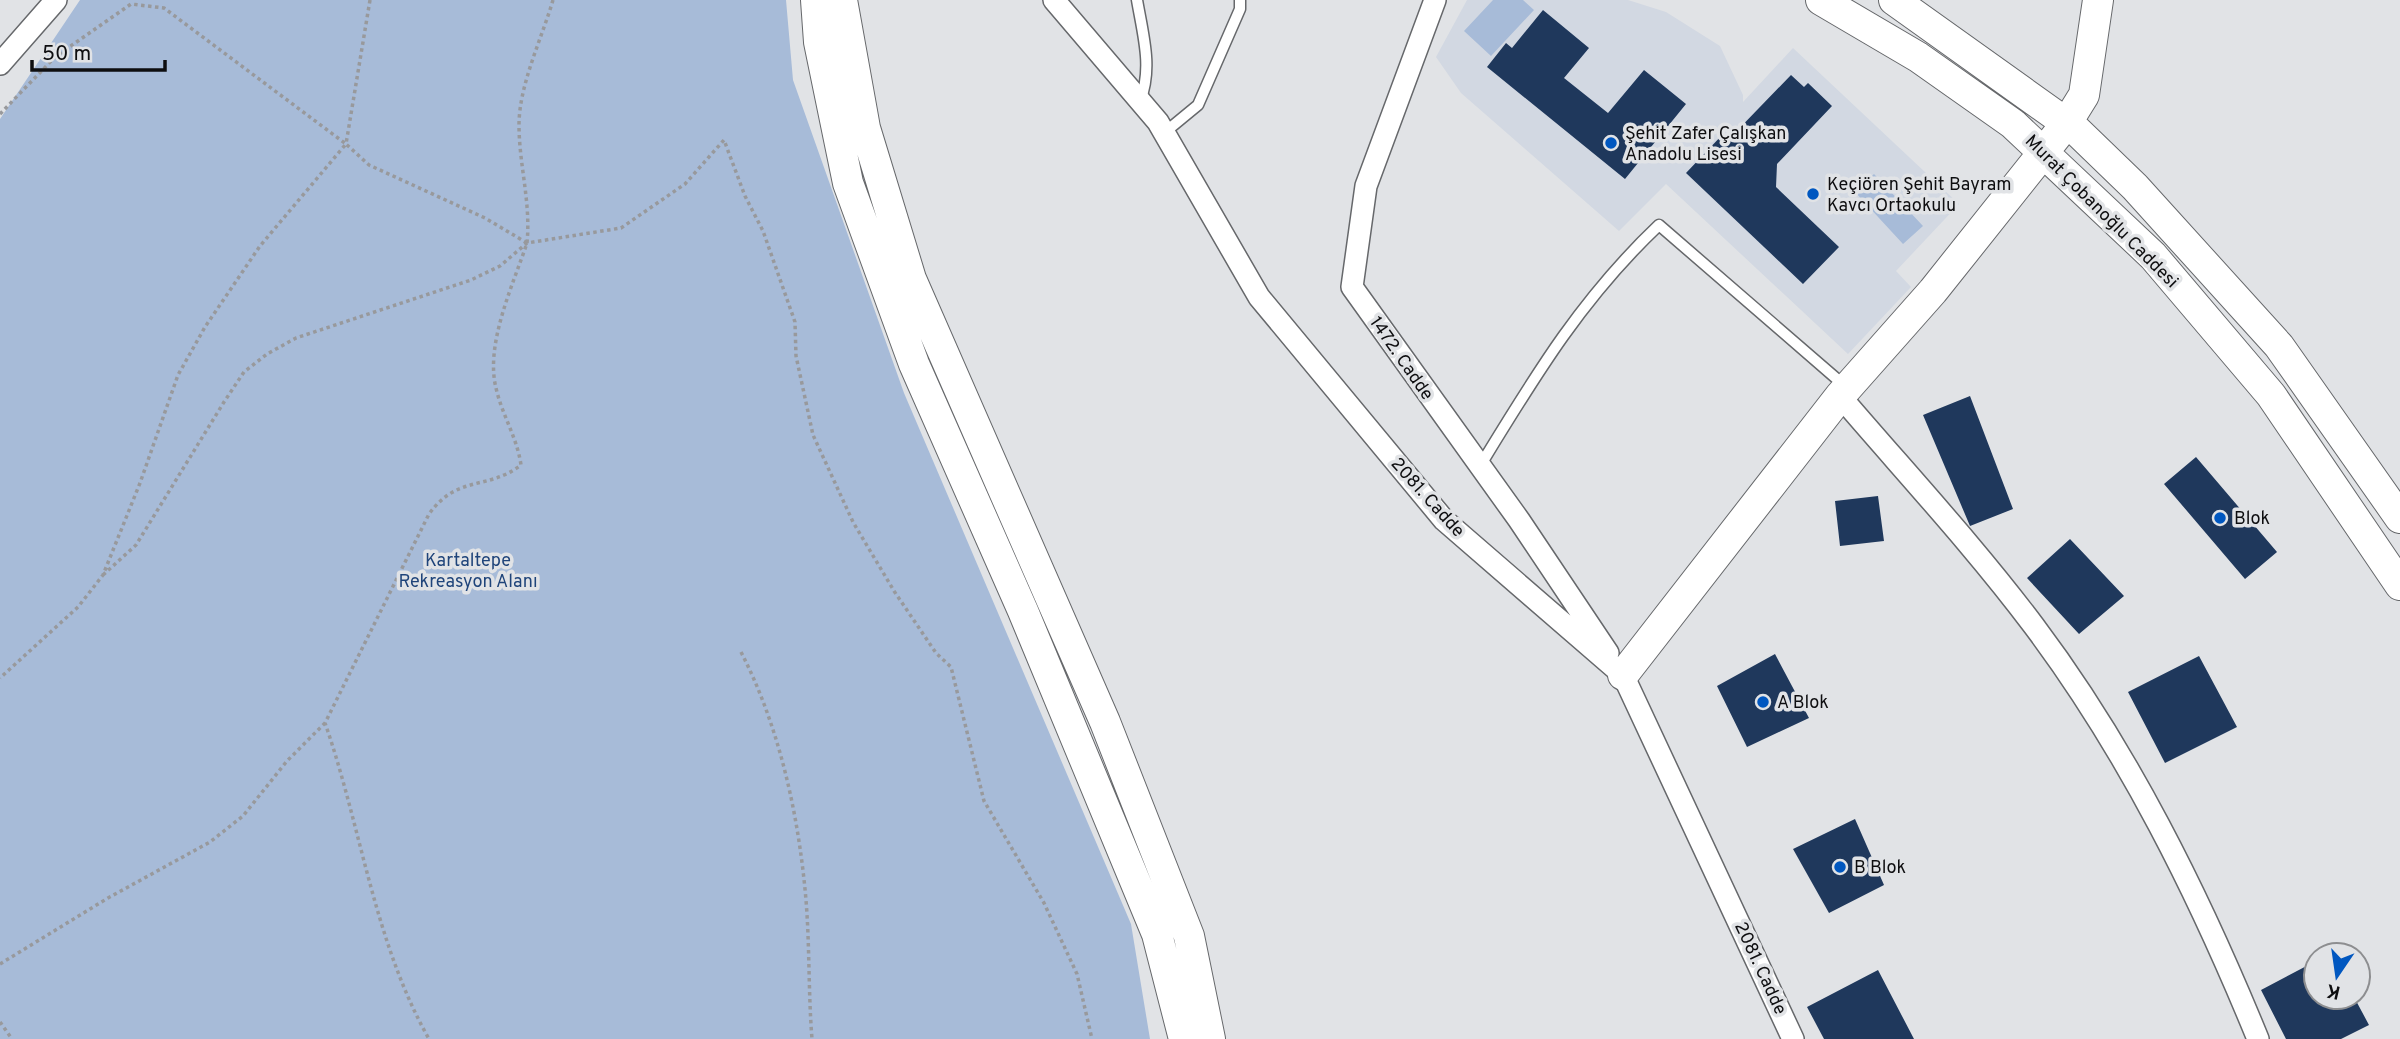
<svg xmlns="http://www.w3.org/2000/svg" width="2400" height="1039" font-family="Overpass,sans-serif">
  <style>
    .built { fill: #d2d8e2 }
    .green { fill: #a7bbd8 }
    .building { fill: #1f385c }
    .lines { fill: none; stroke-linecap: round; stroke-linejoin: round }
    .lane-casing { stroke: #66686b; stroke-width: 13 }
    .street-casing { stroke: #66686b; stroke-width: 24 }
    .secondary-casing { stroke: #66686b; stroke-width: 32 }
    .path { stroke: #98999c; stroke-width: 3.5; stroke-dasharray: 3.5 3.5; stroke-linecap: butt }
    .lane { stroke: #fff; stroke-width: 10 }
    .street { stroke: #fff; stroke-width: 21 }
    .secondary { stroke: #fff; stroke-width: 30 }
    .poi-dot { fill: #0057c0; stroke: #e1e3e6; stroke-width: 2.5 }
    .labels { text-anchor: middle; stroke-width: 7; stroke-linejoin: round; paint-order: stroke }
    .poi-label { font-size: 18px; fill: #0e0e10; stroke: #e1e3e6; text-anchor: start }
    .street-label { font-size: 18px; fill: #0e0e10; stroke: #e1e3e6 }
    .park-label { font-size: 18px; fill: #1f447a; stroke: #e1e3e6 }
  </style>
  <rect width="100%" height="100%" fill="#e1e3e6"/>
  <path class="built" d="M 1467,0 L 1628,0 L 1666,12 L 1720,46 L 1743,95 L 1743,102 L 1793,48 L 1959,204 L 1896,271 L 1911,287 L 1848,354 L 1666,184 L 1619,231 L 1461,93 L 1436,57 Z"/>
  <path class="green" d="M 80,0 L 786,0 L 793,80 L 904,393 L 1131,924 L 1150,1039 L 0,1039 L 0,119 Z
    M 1493,0 L 1523,0 L 1534,10 L 1491,56 L 1464,31 Z
    M 1874,174 L 1923,226 L 1903,244 L 1855,192 Z"/>
  <path class="building" d="M 1543,10 L 1589,48 L 1564,78 L 1608,113 L 1644,70 L 1686,104 L 1625,179 L 1487,67 L 1506,43 L 1512,48 Z
    M 1791,75 L 1804,87 L 1808,83 L 1832,106 L 1777,164 L 1776,187 L 1839,247 L 1803,284 L 1686,173 L 1724,133 L 1730,138 Z
    M 1970,396 L 2013,509 L 1970,526 L 1923,415 Z
    M 2196,457 L 2277,552 L 2245,579 L 2164,484 Z
    M 1878,496 L 1884,541 L 1840,546 L 1835,501 Z
    M 2070,539 L 2124,596 L 2079,634 L 2027,578 Z
    M 1775,654 L 1809,718 L 1747,747 L 1717,686 Z
    M 2199,656 L 2237,727 L 2165,763 L 2128,692 Z
    M 1855,819 L 1884,885 L 1829,913 L 1793,849 Z
    M 2316,961 L 2316,997 L 2354,997 L 2369,1025 L 2341,1039 L 2286,1039 L 2261,990 Z
    M 1878,970 L 1914,1039 L 1824,1039 L 1807,1007 Z"/>
  <g class="lines">
    <g class="lane-casing">
      <path id="lane" d="M 1137,0 C 1143,35 1153,68 1140,101
        M 1164,133 L 1198,105 L 1240,9 L 1240,0
        M 1480,466 C 1535,376 1581,299 1659,225 L 1845,386"/>
    </g>
    <g class="street-casing">
      <path id="street" d="M 1054,0 L 1158,122 L 1259,297 L 1444,520 L 1623,675 L 1793,1039
        M 1435,0 L 1366,186 L 1352,287 L 1519,520 L 1608,653
        M 0,64 L 56,0
        M 1840,396 C 1905,472 1974,546 2034,626 C 2128,751 2199,895 2258,1039"/>
    </g>
    <g class="secondary-casing">
      <path id="secondary" d="M 816,0 L 819,42 L 848,183 L 914,364 L 1023,611 L 1157,934 L 1184,1039
        M 842,0 L 865,128 L 911,279 L 1105,722 L 1189,936 L 1210,1039
        M 1821,0 L 1918,57 L 2013,124 L 2153,256 L 2271,395 L 2400,585
        M 1894,0 L 2076,130 L 2135,187 L 2279,346 L 2400,518
        M 1623,675 L 1840,396 L 1933,291 L 2066,124 L 2084,95 L 2098,0"/>
    </g>
    <path class="path" d="M 370,0 L 346,144 L 369,165 L 485,218 L 527,243 C 513,285 485,344 496,388 C 502,415 517,437 521,465 C 487,491 458,474 429,514 L 325,723 C 361,826 374,942 429,1039
      M 0,114 L 55,57 L 131,4 L 164,8 L 346,144 L 260,246 L 205,327 L 178,375 L 140,483 L 103,575 L 78,607 L 0,678
      M 527,243 C 531,202 519,165 519,125 C 519,85 542,38 553,0
      M 103,575 L 136,545 L 224,402 L 244,372 L 267,354 L 296,338 L 471,280 L 500,266 L 527,243 L 621,228 L 685,184 L 724,140 L 745,196 L 763,231 L 795,322 L 796,356 L 813,435 L 853,522 L 894,591 L 936,653 L 951,667 L 984,801 L 1044,903 L 1077,974 L 1092,1039
      M 741,652 C 778,724 797,808 805,889 C 810,939 808,989 812,1039
      M 0,964 L 108,898 L 210,842 L 243,816 L 287,761 L 325,723
      M 0,1022 L 12,1039"/>
    <use href="#lane" class="lane"/>
    <use href="#street" class="street"/>
    <use href="#secondary" class="secondary"/>
  </g>
  <g class="poi-dot">
    <circle cx="1611" cy="143" r="7"/>
    <circle cx="1813" cy="194" r="7"/>
    <circle cx="2220" cy="518" r="7"/>
    <circle cx="1763" cy="702" r="7"/>
    <circle cx="1840" cy="867" r="7"/>
  </g>
  <g class="labels">
    <g class="poi-label">
      <text x="1625" y="139">Şehit Zafer Çalışkan<tspan x="1625" dy="21">Anadolu Lisesi</tspan></text>
      <text x="1827" y="190">Keçiören Şehit Bayram<tspan x="1827" dy="21">Kavcı Ortaokulu</tspan></text>
      <text x="2234" y="524">Blok</text>
      <text x="1777" y="708">A Blok</text>
      <text x="1854" y="873">B Blok</text>
    </g>
    <g class="street-label">
      <text transform="translate(2102 211) rotate(45)" y="6">Murat Çobanoğlu Caddesi</text>
      <text transform="translate(1402 358) rotate(55)" y="6">1472. Cadde</text>
      <text transform="translate(1428 497) rotate(48)" y="6">2081. Cadde</text>
      <text transform="translate(1761 968) rotate(65)" y="6">2081. Cadde</text>
    </g>
    <g class="park-label">
      <text x="468" y="566">Kartaltepe<tspan x="468" dy="21">Rekreasyon Alanı</tspan></text>
    </g>
  </g>
  <g transform="translate(2337 976) rotate(193)"><circle r="33" fill="#e1e3e6" stroke="#8d8e90" stroke-width="2"/>
  <path d="M0-5L12 26L0 18L-12 26Z" fill="#0057c0"/>
  <text y="-10" font-size="19" font-weight="bold" text-anchor="middle" fill="#0e0e10">K</text>
  </g>
  <path d="M32 60v10h133v-10" fill="none" stroke="#0e0e10" stroke-width="3.5"/>
  <text x="42" y="60" font-size="21" fill="#0e0e10" stroke="#e1e3e6" stroke-width="5" paint-order="stroke">50 m</text>
</svg>
